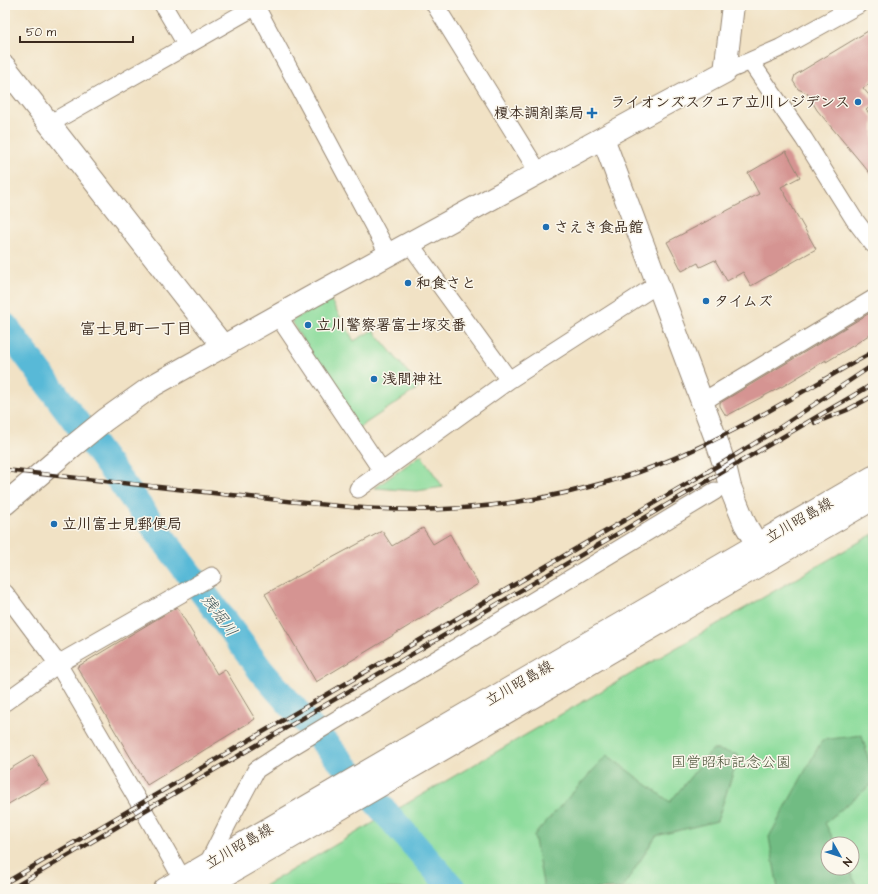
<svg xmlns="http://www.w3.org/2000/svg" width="878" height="894" font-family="'Architects Daughter','Klee One',sans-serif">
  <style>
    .green { fill: #8cdc9b; stroke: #64835c; fill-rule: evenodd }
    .forest { fill: #71bc83; stroke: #567350 }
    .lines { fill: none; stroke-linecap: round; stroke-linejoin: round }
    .river { stroke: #59b9d7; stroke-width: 27 }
    .building { fill: #d59492 }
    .street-casing { stroke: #968672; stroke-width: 19 }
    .secondary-casing { stroke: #968672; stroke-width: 24 }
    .street { stroke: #fff; stroke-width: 17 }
    .secondary { stroke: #fff; stroke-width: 22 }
    .rail-casing { stroke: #3b2a1e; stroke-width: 4.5 }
    .rail { stroke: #fbf7ec; stroke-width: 3; stroke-dasharray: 9; stroke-linecap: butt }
    .poi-dot { fill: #1f6fb2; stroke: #fbf7ec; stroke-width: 1.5 }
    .labels { text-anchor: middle; stroke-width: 3; stroke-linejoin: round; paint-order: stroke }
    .poi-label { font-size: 15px; font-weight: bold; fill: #3b2a1e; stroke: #fbf7ec; text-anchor: start }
    .street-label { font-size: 15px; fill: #3b2a1e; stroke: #fbf7ec }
    .park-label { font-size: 15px; fill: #4f563d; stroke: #fbf7ec }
    .neighbourhood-label { font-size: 16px; font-weight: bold; fill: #3b2a1e; stroke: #fbf7ec }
    .water-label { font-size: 16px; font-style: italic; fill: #465c5f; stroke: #fbf7ec }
  </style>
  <rect width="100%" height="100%" fill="#fbf7ec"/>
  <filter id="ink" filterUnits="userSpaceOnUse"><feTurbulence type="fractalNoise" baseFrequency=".025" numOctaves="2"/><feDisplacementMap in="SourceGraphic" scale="8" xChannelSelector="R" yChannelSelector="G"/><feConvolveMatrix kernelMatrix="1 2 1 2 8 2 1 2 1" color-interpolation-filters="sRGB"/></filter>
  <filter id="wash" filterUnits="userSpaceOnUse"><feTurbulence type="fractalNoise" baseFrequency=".012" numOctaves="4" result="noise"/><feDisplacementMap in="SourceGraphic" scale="16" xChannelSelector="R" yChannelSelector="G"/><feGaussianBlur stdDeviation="0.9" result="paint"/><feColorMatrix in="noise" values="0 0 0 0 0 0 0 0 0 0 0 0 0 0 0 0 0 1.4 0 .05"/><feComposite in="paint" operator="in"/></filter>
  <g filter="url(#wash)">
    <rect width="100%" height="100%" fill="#f1e2c5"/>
    <path class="green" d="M 330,299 L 354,341 L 373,330 L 420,387 L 357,429 L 291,321 Z
      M 421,455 L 443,487 L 417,491 L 375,488 Z
      M 873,534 L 873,889 L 259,889 ZM 828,844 L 852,844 L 852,868 L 828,868 Z"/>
    <path class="forest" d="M 862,735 L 873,777 L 873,783 L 825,823 L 836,844 L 828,844 L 828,868 L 848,868 L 859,889 L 778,889 L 769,837 L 822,740 Z
      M 713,749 L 739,755 L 717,821 L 656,836 L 622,889 L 544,889 L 534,835 L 607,755 L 670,802 Z"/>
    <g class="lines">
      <path class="river" d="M 5,326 L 262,672 L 453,889"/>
    </g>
    <g id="blocks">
      <path class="building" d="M 873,28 L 873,79 L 870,81 L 871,83 L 863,88 L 873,100 L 873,104 L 866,110 L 873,118 L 873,177 L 817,110 L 807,93 L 798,89 L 793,81 L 795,75 Z
        M 786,151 L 800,177 L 781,187 L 816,249 L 751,286 L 743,272 L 727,281 L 715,260 L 700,267 L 698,263 L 682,271 L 667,242 L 759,194 L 748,173 Z
        M 873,311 L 873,332 L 854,345 L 826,362 L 826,360 L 785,385 L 726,416 L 720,406 L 720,403 Z
        M 423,528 L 433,544 L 450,534 L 478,584 L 316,682 L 265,594 L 382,531 L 392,546 Z
        M 177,607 L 217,674 L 225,669 L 255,719 L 147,785 L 77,667 Z
        M 33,755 L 48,781 L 5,806 L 5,772 Z"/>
    </g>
  </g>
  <g filter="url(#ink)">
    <use href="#blocks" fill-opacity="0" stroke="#968672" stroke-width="1"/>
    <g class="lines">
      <g class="street-casing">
        <path id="street" d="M 163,5 L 187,46
          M 255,5 L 389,255
          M 435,5 L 539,173
          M 750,61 L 804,139 L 854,219 L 873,244
          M 725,72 L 780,48 L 858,5
          M 49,124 L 258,5
          M 410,244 L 509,380
          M 278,316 L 382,471
          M 702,402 L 873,299
          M 358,489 L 509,380 L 658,284
          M 5,593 L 58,664 L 144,811 L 188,889
          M 5,702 L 58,664 L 212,576
          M 208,863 L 228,823 L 256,770 L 288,749 L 715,491"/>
      </g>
      <g class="secondary-casing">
        <path id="secondary" d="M 5,67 L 223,346
          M 603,138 L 716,439 L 726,470 L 730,487 L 745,524 L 764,556
          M 5,504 L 73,446 L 105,420 L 154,385 L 313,296 L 641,117 L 725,72 L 733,5
          M 165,889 L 873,477
          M 202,889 L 873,499"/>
      </g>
      <use href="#street" class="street"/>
      <use href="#secondary" class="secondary"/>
      <g class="rail-casing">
        <path id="rail" d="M 815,423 L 847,410 L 873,396
          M 5,470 C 80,478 155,486 231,495 C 282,500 333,507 384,509 C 471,513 557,500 639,472 C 722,443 796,394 873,352
          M 5,883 L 724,462 L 776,430 L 873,365
          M 11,889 L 873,384"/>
      </g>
      <use href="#rail" class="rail"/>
    </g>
  </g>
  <g class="poi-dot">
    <circle cx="858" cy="102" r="4"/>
    <path d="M590 107h4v4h4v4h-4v4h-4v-4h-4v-4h4z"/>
    <circle cx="546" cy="227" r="4"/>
    <circle cx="408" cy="283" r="4"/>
    <circle cx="706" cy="301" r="4"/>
    <circle cx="308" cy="325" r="4"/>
    <circle cx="374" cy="379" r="4"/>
    <circle cx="54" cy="524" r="4"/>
  </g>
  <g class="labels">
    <g class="poi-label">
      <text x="850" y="107" text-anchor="end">ライオンズスクエア立川レジデンス</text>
      <text x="584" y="118" text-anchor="end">榎本調剤薬局</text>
      <text x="554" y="232">さえき食品館</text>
      <text x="416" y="288">和食さと</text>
      <text x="714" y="306">タイムズ</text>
      <text x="316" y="330">立川警察署富士塚交番</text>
      <text x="382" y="384">浅間神社</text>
      <text x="62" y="529">立川富士見郵便局</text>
    </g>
    <g class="street-label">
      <text transform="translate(799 520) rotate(-30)" y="5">立川昭島線</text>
      <text transform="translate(519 683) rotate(-30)" y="5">立川昭島線</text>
      <text transform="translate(239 846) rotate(-30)" y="5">立川昭島線</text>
    </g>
    <g class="park-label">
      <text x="731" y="767">国営昭和記念公園</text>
    </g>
    <g class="neighbourhood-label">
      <text x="136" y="334">富士見町一丁目</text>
    </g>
    <g class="water-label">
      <text transform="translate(220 615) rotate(53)" y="6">残堀川</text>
    </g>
  </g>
  <rect width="878" height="894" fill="none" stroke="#fbf7ec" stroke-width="20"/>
  <g transform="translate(840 856) rotate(129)"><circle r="19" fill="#fbf7ec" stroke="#aea59a"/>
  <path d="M0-3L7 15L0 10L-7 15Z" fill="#1f6fb2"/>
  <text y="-6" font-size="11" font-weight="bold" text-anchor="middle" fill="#3b2a1e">N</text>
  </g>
  <path d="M20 36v6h113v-6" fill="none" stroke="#3b2a1e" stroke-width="2"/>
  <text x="26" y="36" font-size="12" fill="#3b2a1e" stroke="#fbf7ec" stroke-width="3" paint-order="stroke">50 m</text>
</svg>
